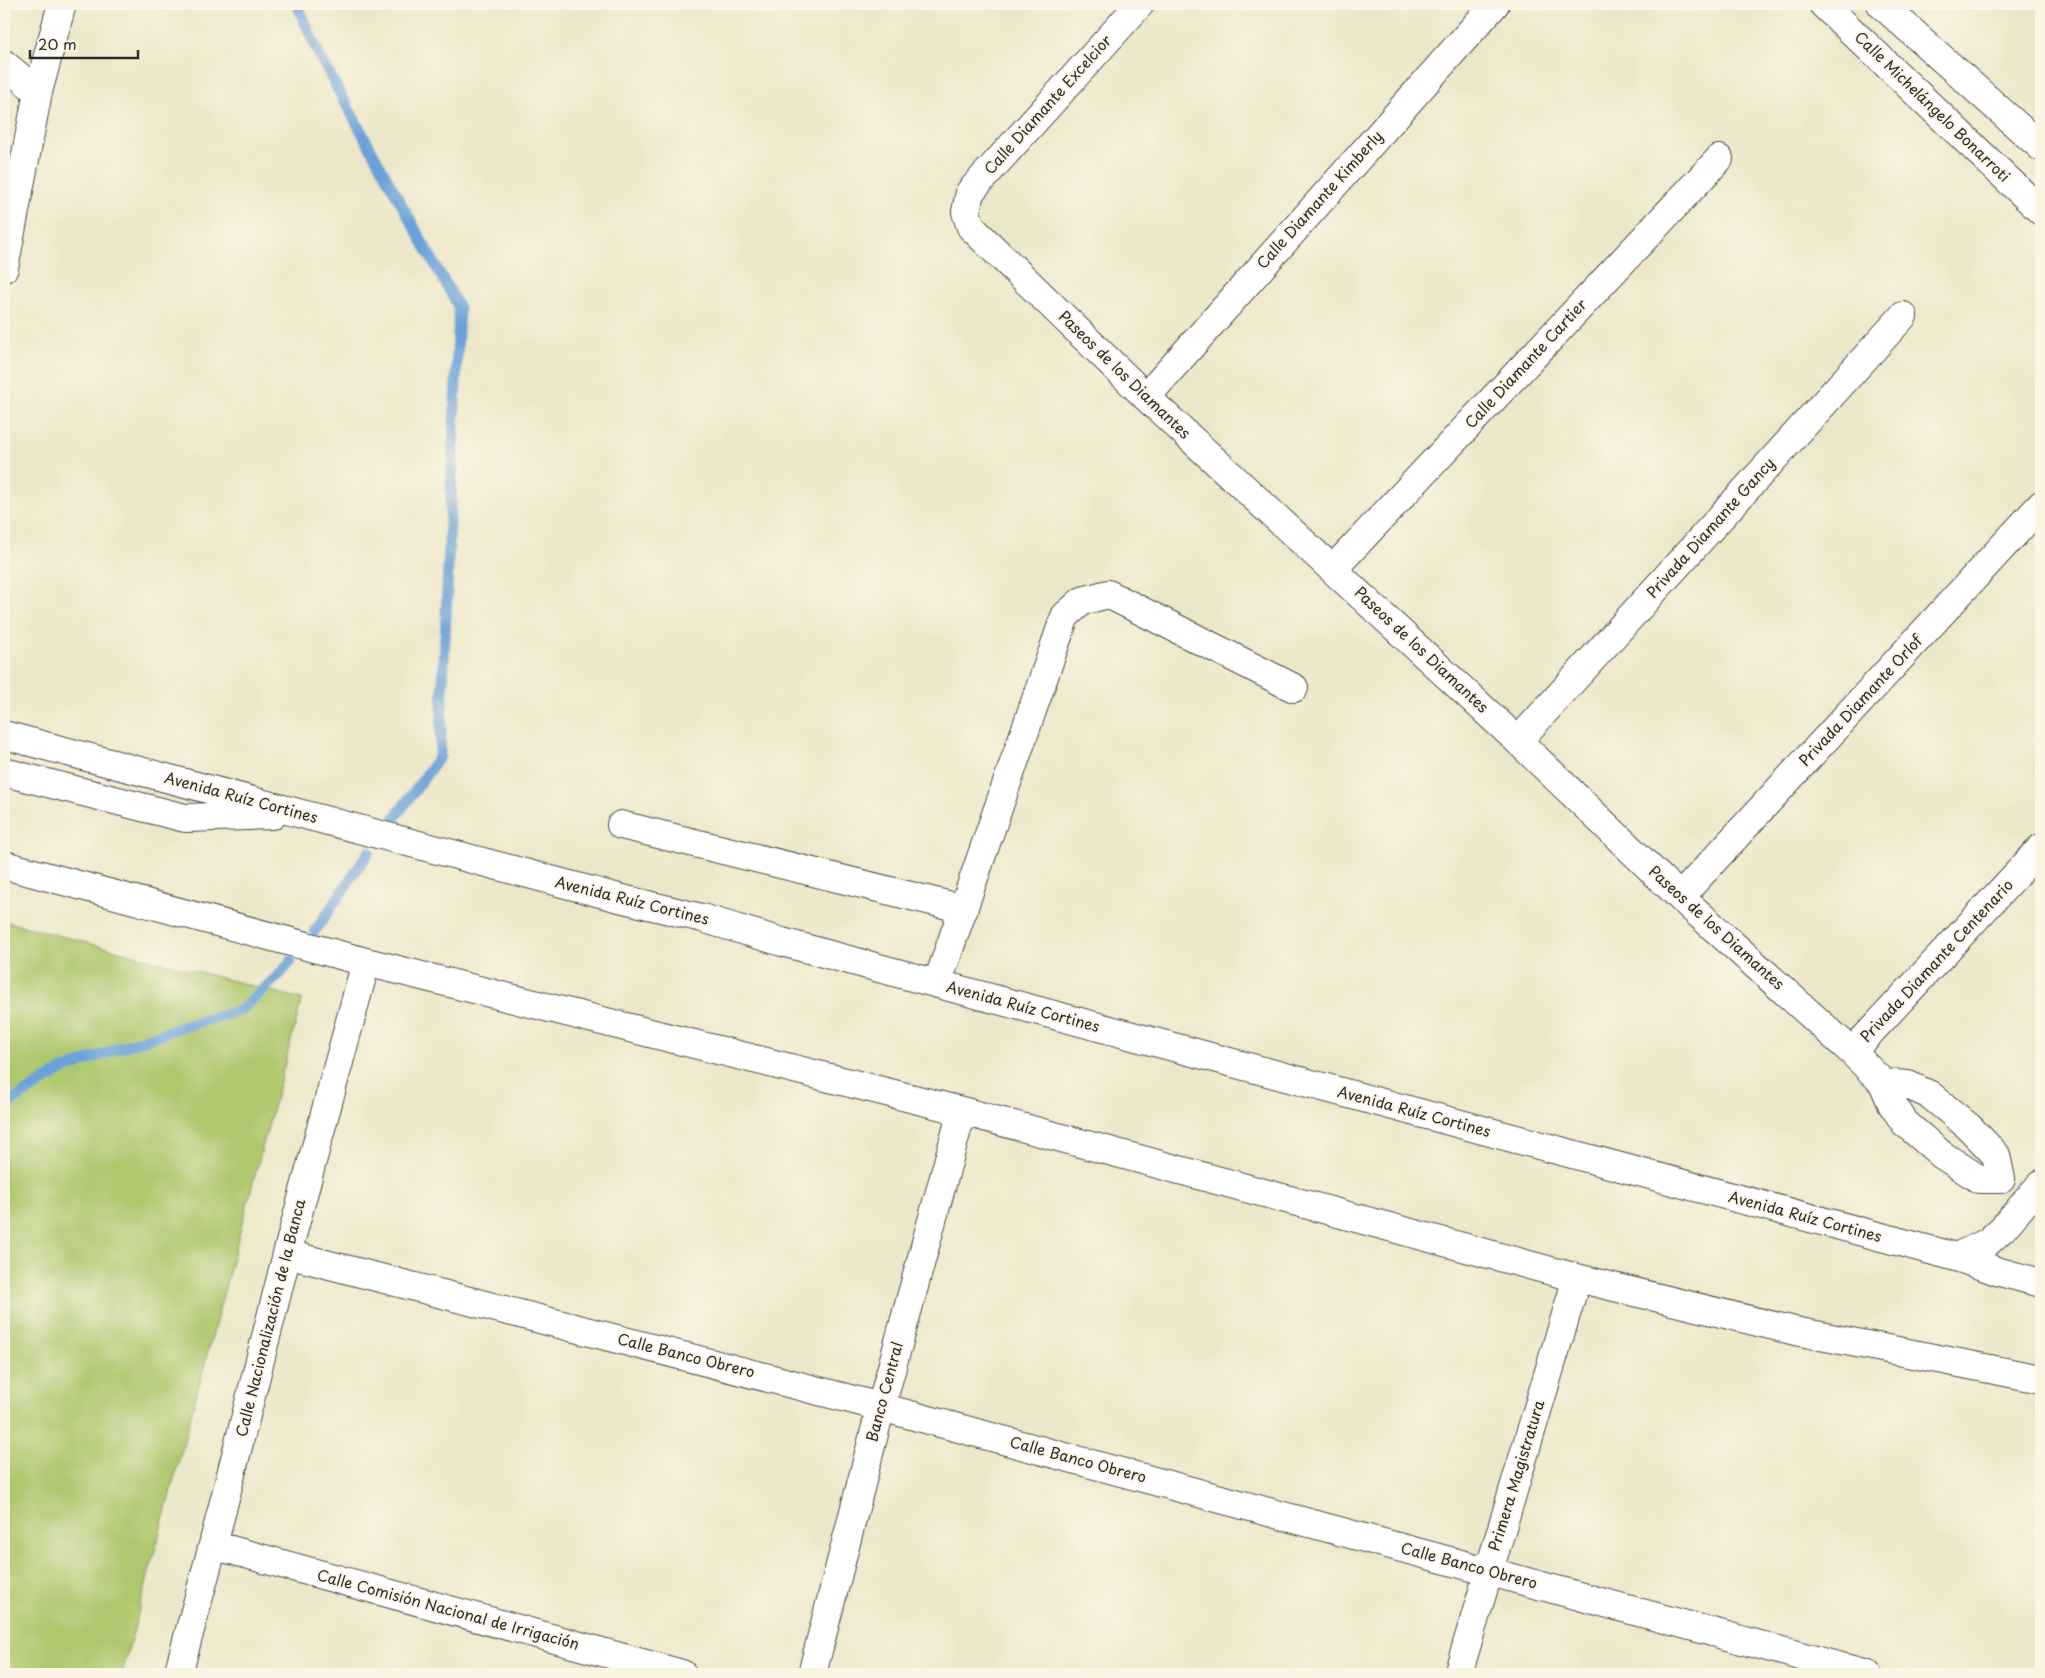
<svg xmlns="http://www.w3.org/2000/svg" width="2045" height="1678" font-family="'Playpen Sans',sans-serif">
  <style>
    .green { fill: #aec86e; stroke: #6c7a4c }
    .lines { fill: none; stroke-linecap: round; stroke-linejoin: round }
    .stream { stroke: #6ba1d8; stroke-width: 11 }
    .minor-casing { stroke: #484743; stroke-width: 30 }
    .minor { stroke: #fff; stroke-width: 28 }
    .labels { text-anchor: middle; stroke-width: 4; stroke-linejoin: round; paint-order: stroke }
    .street-label { font-size: 15px; fill: #2b2b2b; stroke: #fcf5e5 }
  </style>
  <rect width="100%" height="100%" fill="#fcf5e5"/>
  <filter id="ink" filterUnits="userSpaceOnUse"><feTurbulence type="fractalNoise" baseFrequency=".02" numOctaves="2"/><feDisplacementMap in="SourceGraphic" scale="10" xChannelSelector="R" yChannelSelector="G"/><feConvolveMatrix kernelMatrix="1 2 1 2 8 2 1 2 1" color-interpolation-filters="sRGB"/></filter>
  <filter id="wash" filterUnits="userSpaceOnUse"><feTurbulence type="fractalNoise" baseFrequency=".0096" numOctaves="4" result="noise"/><feDisplacementMap in="SourceGraphic" scale="20" xChannelSelector="R" yChannelSelector="G"/><feGaussianBlur stdDeviation="1.12" result="paint"/><feColorMatrix in="noise" values="0 0 0 0 0 0 0 0 0 0 0 0 0 0 0 0 0 1.4 0 .05"/><feComposite in="paint" operator="in"/></filter>
  <g filter="url(#wash)">
    <rect width="100%" height="100%" fill="#ede7c9"/>
    <path class="green" d="M 4,921 L 302,999 L 122,1674 L 4,1674 Z"/>
    <g class="lines">
      <path class="stream" d="M 297,4 L 320,57 L 459,308 L 440,756 L 394,819
        M 315,931 L 369,852
        M 4,1106 L 60,1071 L 116,1049 L 182,1027 L 241,1010 L 280,974 L 291,961"/>
    </g>
  </g>
  <g filter="url(#ink)">
    <g class="lines">
      <g class="minor-casing">
        <path id="minor" d="M 1140,4 L 970,192 L 966,212 L 971,227 L 1146,397 L 1518,741 L 1680,897 L 1852,1052 L 1883,1083 L 1892,1104 L 1905,1123 L 1942,1155 L 1979,1179 L 2001,1179
          M 1823,4 L 2041,211
          M 1881,4 L 2041,147
          M 4,64 L 38,92
          M 4,268 L 38,92 L 62,4
          M 1146,397 L 1495,4
          M 1333,569 L 1719,159
          M 4,735 L 619,898 L 702,918 L 782,942 L 1956,1257 L 2000,1272 L 2041,1283
          M 1518,741 L 1903,316
          M 4,772 L 185,818 L 273,815
          M 621,825 L 964,909
          M 4,865 L 366,962 L 962,1111 L 1577,1278 L 1795,1331 L 2041,1379
          M 1680,897 L 2041,505
          M 937,984 L 1065,616 L 1082,601 L 1108,594 L 1294,688
          M 1852,1052 L 2041,848
          M 1883,1083 L 1908,1085 L 1930,1095 L 1969,1127 L 1996,1155 L 2001,1179
          M 287,1254 L 881,1407 L 1867,1674
          M 1956,1257 L 1988,1242 L 2003,1228 L 2041,1184
          M 213,1545 L 682,1674
          M 178,1674 L 213,1545 L 287,1254 L 366,962
          M 812,1674 L 881,1407 L 962,1111
          M 1458,1674 L 1577,1278"/>
      </g>
      <use href="#minor" class="minor"/>
    </g>
  </g>
  <g class="labels">
    <g class="street-label">
      <text transform="translate(1048 105) rotate(-48)" y="5">Calle Diamante Excelcior</text>
      <text transform="translate(1932 107) rotate(44)" y="5">Calle Michelángelo Bonarroti</text>
      <text transform="translate(1320 200) rotate(-48)" y="5">Calle Diamante Kimberly</text>
      <text transform="translate(1526 364) rotate(-47)" y="5">Calle Diamante Cartier</text>
      <text transform="translate(1124 375) rotate(44)" y="5">Paseos de los Diamantes</text>
      <text transform="translate(1711 528) rotate(-48)" y="5">Privada Diamante Gancy</text>
      <text transform="translate(1421 650) rotate(43)" y="5">Paseos de los Diamantes</text>
      <text transform="translate(1861 701) rotate(-47)" y="5">Privada Diamante Orlof</text>
      <text transform="translate(241 798) rotate(15)" y="5">Avenida Ruíz Cortines</text>
      <text transform="translate(632 901) rotate(14)" y="5">Avenida Ruíz Cortines</text>
      <text transform="translate(1716 928) rotate(42)" y="5">Paseos de los Diamantes</text>
      <text transform="translate(1937 961) rotate(-47)" y="5">Privada Diamante Centenario</text>
      <text transform="translate(1023 1007) rotate(15)" y="5">Avenida Ruíz Cortines</text>
      <text transform="translate(1414 1112) rotate(15)" y="5">Avenida Ruíz Cortines</text>
      <text transform="translate(1805 1217) rotate(15)" y="5">Avenida Ruíz Cortines</text>
      <text transform="translate(271 1318) rotate(-76)" y="5">Calle Nacionalización de la Banca</text>
      <text transform="translate(686 1356) rotate(14)" y="5">Calle Banco Obrero</text>
      <text transform="translate(885 1392) rotate(-75)" y="5">Banco Central</text>
      <text transform="translate(1078 1460) rotate(15)" y="5">Calle Banco Obrero</text>
      <text transform="translate(1517 1476) rotate(-73)" y="5">Primera Magistratura</text>
      <text transform="translate(1469 1566) rotate(15)" y="5">Calle Banco Obrero</text>
      <text transform="translate(448 1610) rotate(15)" y="5">Calle Comisión Nacional de Irrigación</text>
    </g>
  </g>
  <rect width="2045" height="1678" fill="none" stroke="#fcf5e5" stroke-width="20"/>
  <path d="M30 50v8h108v-8" fill="none" stroke="#2b2b2b" stroke-width="2.5"/>
  <text x="38" y="50" font-size="15" fill="#2b2b2b" stroke="#fcf5e5" stroke-width="4" paint-order="stroke">20 m</text>
</svg>
